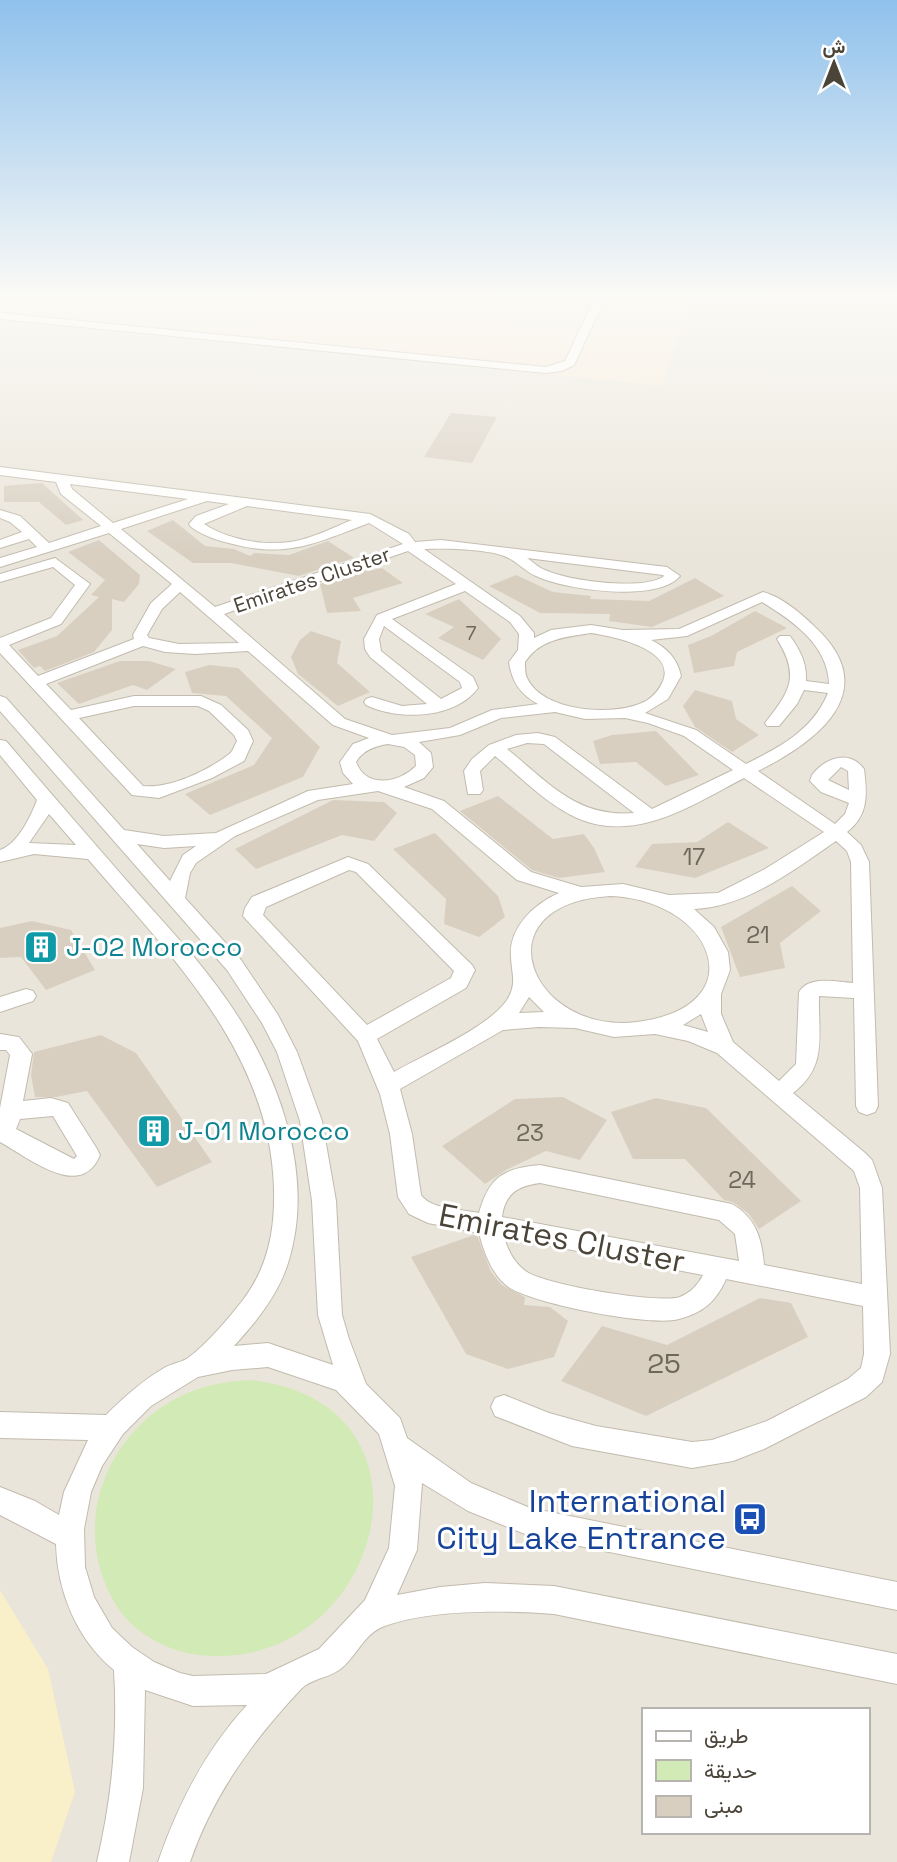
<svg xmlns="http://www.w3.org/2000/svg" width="897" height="1862" font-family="'Space Grotesk',Vazirmatn,sans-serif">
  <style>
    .residential { fill: #eae5da; fill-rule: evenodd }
    .commercial { fill: #f7ead8 }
    .green { fill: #d2eab5 }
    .sand { fill: #f9efc9 }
    .building { fill: #d8cfc1 }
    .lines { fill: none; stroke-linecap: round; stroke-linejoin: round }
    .minor-casing { stroke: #c2bbae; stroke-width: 2 }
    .minor { fill: #fff; fill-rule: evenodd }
    .labels { text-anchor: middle; stroke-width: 6; stroke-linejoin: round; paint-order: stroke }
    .far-number-label { font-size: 19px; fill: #6e675b }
    .far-street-label { font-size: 21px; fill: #4b4439; stroke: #fff }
    .number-label { font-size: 23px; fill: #6e675b }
    .culture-label { font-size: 26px; fill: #0d838f; stroke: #fff; text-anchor: start }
    .near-number-label { font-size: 28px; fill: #6e675b }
    .near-street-label { font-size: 32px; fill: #4b4439; stroke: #fff }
    .near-transit-label { font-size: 32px; fill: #164399; stroke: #fff; text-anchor: end }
  </style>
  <rect width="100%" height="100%" fill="#f6f3ec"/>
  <path class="residential" d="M 0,296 L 897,296 L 897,1862 L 0,1862 ZM 643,1710 L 867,1710 L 867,1832 L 643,1832 Z"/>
  <path class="commercial" d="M 0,296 L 691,296 L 662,386 L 0,320 Z"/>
  <path class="green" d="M 250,1380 C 455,1401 381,1676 198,1655 C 168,1651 135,1634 118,1608 C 65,1527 108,1420 198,1389 C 216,1383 232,1381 250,1380 Z"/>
  <path class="sand" d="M 0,1590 L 48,1669 L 75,1792 L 51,1862 L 0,1862 Z"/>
  <path class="building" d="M 451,413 L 497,417 L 472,463 L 424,457 Z
    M 42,483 L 83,520 L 66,525 L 39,502 L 4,502 L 4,486 Z
    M 173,520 L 205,546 L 234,549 L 250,556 L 254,553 L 289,555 L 328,541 L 354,558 L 299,576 L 231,563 L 193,563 L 147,531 Z
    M 99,540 L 140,575 L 139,584 L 124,602 L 112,599 L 112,630 L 94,652 L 45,671 L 40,666 L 34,668 L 18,650 L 57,636 L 99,597 L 91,595 L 105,580 L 68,552 Z
    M 369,567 L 374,570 L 382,568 L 403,583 L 353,598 L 361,611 L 327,613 L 320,584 Z
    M 516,575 L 553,592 L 591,596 L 590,599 L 649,601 L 695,578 L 724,596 L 652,627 L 609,621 L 610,614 L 540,613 L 489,586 Z
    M 459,599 L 501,639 L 483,660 L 438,638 L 454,627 L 425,614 Z
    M 755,611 L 787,628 L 737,652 L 734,666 L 694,673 L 688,645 L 711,636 Z
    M 311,631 L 341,641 L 337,663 L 370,692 L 338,706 L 298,674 L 291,657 L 300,640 Z
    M 120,661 L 149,661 L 176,669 L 147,690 L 133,685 L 79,704 L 57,683 Z
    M 209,665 L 238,668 L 320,747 L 303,777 L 210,815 L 185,794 L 254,765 L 272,738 L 226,696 L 192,693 L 185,672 Z
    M 695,690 L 732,701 L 736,719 L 759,735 L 732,752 L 695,727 L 683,706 Z
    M 656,731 L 699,775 L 666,786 L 636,762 L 600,764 L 593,741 L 612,735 Z
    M 498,796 L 553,839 L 584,834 L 594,848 L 605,872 L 559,878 L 532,870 L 460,811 Z
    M 333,800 L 384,802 L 397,813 L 374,841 L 342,835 L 256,869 L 235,849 Z
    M 728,822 L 769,848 L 695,878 L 635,867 L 652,844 L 697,842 Z
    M 435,833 L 498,896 L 505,917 L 479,937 L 444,924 L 446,899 L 393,849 Z
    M 792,886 L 821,911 L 780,943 L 785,968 L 740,977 L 721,927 Z
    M 32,921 L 71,930 L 95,970 L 46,990 L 21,957 L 0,958 L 0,928 Z
    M 101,1035 L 136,1053 L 212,1162 L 157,1187 L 87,1091 L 56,1097 L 35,1097 L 31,1075 L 34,1052 Z
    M 563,1097 L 607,1120 L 580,1160 L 546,1151 L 506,1170 L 485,1184 L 442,1146 L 515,1099 Z
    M 656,1098 L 706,1108 L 801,1201 L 759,1229 L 749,1214 L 733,1202 L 724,1200 L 685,1159 L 633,1159 L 611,1112 Z
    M 474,1235 L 477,1235 L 491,1272 L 502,1285 L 525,1297 L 524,1305 L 550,1307 L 568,1321 L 554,1357 L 508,1369 L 466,1354 L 411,1257 Z
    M 760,1298 L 791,1303 L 808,1337 L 646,1416 L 561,1381 L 602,1326 L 667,1345 Z"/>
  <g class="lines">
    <g class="minor-casing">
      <path id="minor" d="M 596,296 L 606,296 L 574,365 L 562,371 L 546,373 L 0,319 L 0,313 L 546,367 L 565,361 Z
        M 0,467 L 370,514 L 409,534 L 415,542 L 441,540 L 667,567 L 680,576 C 658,603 565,590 536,576 C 524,571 516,560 504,556 C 487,549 442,548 424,549 L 520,616 L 534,633 L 534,638 L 551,630 L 591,625 L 623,630 L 679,629 L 763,592 C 782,597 802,614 816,628 C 884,692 816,742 758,771 L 835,824 L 845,814 L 849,803 L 821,792 L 810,781 L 812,775 C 825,758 849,749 864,769 C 867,794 869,815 847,832 L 861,845 L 869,862 L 878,1106 L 875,1112 L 867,1115 L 859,1112 L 856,1106 L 854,998 L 819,996 C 818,1036 828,1066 793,1093 L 864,1152 L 872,1160 L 882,1188 L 890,1354 L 882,1382 L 866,1397 L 764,1449 L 733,1461 L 692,1468 L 572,1446 L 495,1416 L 491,1407 L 495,1398 L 504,1395 L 549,1413 L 596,1426 L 692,1442 L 712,1440 L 767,1421 L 848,1379 L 861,1368 L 864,1354 L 863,1306 L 726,1279 C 716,1302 702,1313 679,1319 C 650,1327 536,1304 510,1288 C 492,1276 484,1252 479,1233 L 428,1223 L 409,1214 L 398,1197 L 390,1134 L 380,1094 L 358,1041 L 243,916 L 245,908 L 252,897 L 348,857 L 368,864 L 472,965 L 475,970 L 466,988 L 377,1039 L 394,1072 C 425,1054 488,1028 507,1000 C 517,984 512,975 511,958 C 508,928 534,904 559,893 L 517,880 L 432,809 L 378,791 L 318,800 L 235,836 L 196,863 L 190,873 L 185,898 L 241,960 L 278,1015 L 297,1052 L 322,1121 L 336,1201 L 342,1315 L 349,1339 L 366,1384 L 400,1418 L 407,1438 L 471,1483 L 530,1508 L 897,1582 L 897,1610 L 530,1536 L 468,1511 L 422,1483 L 417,1550 L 397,1595 L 440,1587 L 485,1583 L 554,1586 L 897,1654 L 897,1684 L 554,1614 C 506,1610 424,1609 380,1628 C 363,1636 354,1660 339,1670 C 328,1678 310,1679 301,1689 C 253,1740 213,1795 190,1862 L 158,1862 C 178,1804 205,1751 247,1705 L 193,1706 L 145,1690 L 143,1788 L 129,1862 L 97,1862 C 112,1798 118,1735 114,1670 C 77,1640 57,1591 56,1544 L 0,1515 L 0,1487 L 35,1501 L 59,1515 L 64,1492 L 88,1440 L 0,1438 L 0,1412 L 106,1415 C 124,1397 142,1381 164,1368 C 171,1364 182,1362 188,1358 C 208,1343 228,1319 243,1300 C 268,1267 275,1230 274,1190 C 271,1053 170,955 88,859 L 34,854 L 0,862 L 0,850 C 18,844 31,816 37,800 L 0,755 L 0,740 L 6,741 C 46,788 87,835 127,881 C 162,921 199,959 229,1003 C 279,1075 316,1176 288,1263 C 278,1295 256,1322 234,1346 L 268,1343 L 333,1365 L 318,1315 L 312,1201 L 300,1121 L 277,1052 L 262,1023 L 227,970 L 0,711 L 0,696 L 6,698 L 124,830 L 164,836 L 216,833 L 308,791 L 353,784 L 343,773 L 340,762 L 353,744 L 369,738 L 333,725 L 248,651 L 195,654 L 165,652 L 143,646 L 46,684 L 71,710 L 134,696 L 201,696 L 221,705 L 248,730 L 253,741 L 244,761 L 212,778 L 159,798 L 132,795 L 0,653 L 0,638 L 51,618 L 75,585 L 53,567 L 0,582 L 0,574 L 55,558 L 90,584 L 61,624 L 9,645 L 38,676 L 134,639 L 133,635 L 151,603 L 172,584 L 109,533 L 0,567 L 0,558 L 37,547 L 29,539 L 0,548 L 0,540 L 22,532 L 10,522 L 0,518 L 0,510 L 20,516 L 49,543 L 101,526 L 61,494 L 56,482 L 0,475 ZM 70,484 L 188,499 L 113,523 L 72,489 ZM 207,501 L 229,504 L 196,516 L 189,524 L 191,527 C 205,537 220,541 237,545 C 289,558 321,541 369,523 L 403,544 L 215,607 L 121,529 ZM 247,506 L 352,520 C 332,528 311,539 290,542 C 263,546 226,539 204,524 ZM 408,551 L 456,584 L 377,615 L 364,639 L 365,649 L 370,657 L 427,704 L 402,706 L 372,697 L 366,699 L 364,702 L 366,705 C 399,721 455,719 478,688 L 473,677 L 392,619 L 465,591 L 510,622 L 519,634 L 518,650 L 509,662 C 512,682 520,694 538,704 L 492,710 L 450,728 L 392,735 L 345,719 L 224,614 ZM 527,558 L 663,575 L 664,576 C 645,591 568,581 545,570 C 539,568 533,562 527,558 ZM 180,592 L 239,643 L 179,644 L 149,638 L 147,635 L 162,609 ZM 762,602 C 793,621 828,645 829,684 L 806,681 C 807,663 800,650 790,636 L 780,636 L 777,639 C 801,677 789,692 765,723 L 767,726 L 779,726 L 797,704 L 804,690 L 828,693 C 813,730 780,747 746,764 L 696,730 L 645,713 L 668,699 L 681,676 C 677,658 667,648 651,640 L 687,636 ZM 384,626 L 460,682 L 462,688 L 441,699 L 381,651 L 379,639 ZM 591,633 C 612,636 676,649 663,681 C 659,690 654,696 646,701 C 617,717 543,713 527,678 C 525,674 525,667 525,662 C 540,639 565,637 591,633 ZM 134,706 L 198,706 L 209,711 L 234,735 L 237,741 C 234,746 233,752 228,755 C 207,771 169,789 143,786 L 79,718 ZM 555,712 L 585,719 L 625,718 L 648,723 L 684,736 L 733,770 L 652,809 L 555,737 L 538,733 L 516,735 L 489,745 L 472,759 L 464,771 L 468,794 L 480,794 L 483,790 L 480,771 L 495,756 C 521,777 546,804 577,818 C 636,844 694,804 744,778 L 824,832 L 765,869 L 718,893 L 669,895 L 623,884 L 581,887 L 531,872 L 444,801 L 404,787 L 424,778 L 433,767 L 431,753 L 419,742 L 460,735 L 501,718 ZM 527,743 L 544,744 L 634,813 C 577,818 548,782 507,749 ZM 388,744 L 404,747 L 415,755 L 416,766 C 399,783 366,789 356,762 C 363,750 375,746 388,744 ZM 841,767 L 848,771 L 849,790 L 828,780 ZM 49,814 L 76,845 L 29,843 ZM 836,841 L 847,851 L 851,862 L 853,983 C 837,982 809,975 799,992 L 796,1064 L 779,1081 L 733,1042 L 721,1014 L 721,994 L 730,970 L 728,952 L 714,927 L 694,909 C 746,907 794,870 836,841 ZM 137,844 L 164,848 L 196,846 L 183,855 L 170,881 ZM 349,870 L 356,872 L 454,971 L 451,978 L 367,1025 L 263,915 L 266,907 ZM 610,896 C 715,900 756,1007 637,1022 C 530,1035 477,904 610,896 ZM 529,997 L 544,1012 L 519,1013 ZM 701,1014 L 708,1032 L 683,1025 ZM 539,1027 L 575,1028 L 614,1037 L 655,1034 L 688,1041 L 717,1053 L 854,1171 L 860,1188 L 862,1284 L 764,1265 C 762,1239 756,1218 732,1204 L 540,1165 C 504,1168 489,1177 479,1213 C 461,1209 432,1210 421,1195 L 412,1134 L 400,1089 L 503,1030 ZM 540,1183 L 719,1220 L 735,1234 L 739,1261 L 502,1217 C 505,1193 518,1186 540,1183 ZM 504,1237 L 703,1275 C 698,1285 690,1293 680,1297 C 658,1304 547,1285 527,1272 C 515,1264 508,1251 504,1237 ZM 268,1367 L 336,1390 L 379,1434 L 395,1486 L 389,1548 L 365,1600 L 319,1649 L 266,1674 L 193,1676 L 180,1673 L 154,1662 L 132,1647 L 112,1628 L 94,1597 L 85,1567 L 84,1529 L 91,1492 L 102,1466 L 123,1434 L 151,1406 L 198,1377 L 232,1370 Z
        M 26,989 L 33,991 L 36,996 L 33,1001 L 0,1012 L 0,997 Z
        M 0,1034 L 19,1037 L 32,1054 L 23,1101 L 51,1098 L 68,1103 L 97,1149 L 100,1155 C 81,1202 28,1157 0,1142 L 0,1108 L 10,1055 L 6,1050 L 0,1050 ZM 53,1116 L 77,1156 L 74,1159 L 16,1129 L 20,1119 Z"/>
    </g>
    <use href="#minor" class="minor"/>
  </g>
  <linearGradient id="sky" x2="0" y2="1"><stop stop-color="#8fc1ec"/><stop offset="0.53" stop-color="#fbfaf6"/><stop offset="1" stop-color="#fbfaf6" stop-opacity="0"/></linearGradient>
  <rect width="897" height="557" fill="url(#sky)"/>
  <defs>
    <g id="building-square" transform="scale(1.75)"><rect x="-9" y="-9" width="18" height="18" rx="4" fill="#0f9aa8" stroke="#fff"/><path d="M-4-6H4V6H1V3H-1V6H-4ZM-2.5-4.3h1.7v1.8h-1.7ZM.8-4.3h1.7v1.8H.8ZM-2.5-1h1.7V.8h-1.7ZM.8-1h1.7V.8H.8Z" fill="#fff"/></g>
    <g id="bus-square" transform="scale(1.75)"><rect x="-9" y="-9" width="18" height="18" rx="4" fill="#1a4fb4" stroke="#fff"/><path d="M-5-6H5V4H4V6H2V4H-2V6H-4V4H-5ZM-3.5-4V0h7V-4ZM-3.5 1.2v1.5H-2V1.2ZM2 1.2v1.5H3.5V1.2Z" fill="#fff"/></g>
  </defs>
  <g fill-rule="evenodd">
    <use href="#building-square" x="41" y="947"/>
    <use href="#building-square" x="154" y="1131"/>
    <use href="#bus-square" x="750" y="1519"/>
  </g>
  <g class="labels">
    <g class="far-number-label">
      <text x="471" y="640">7</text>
    </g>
    <g class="far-street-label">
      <text transform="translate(312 580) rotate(-19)" y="7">Emirates Cluster</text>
    </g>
    <g class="number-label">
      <text x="694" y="865">17</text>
      <text x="758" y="943">21</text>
      <text x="530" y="1141">23</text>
      <text x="742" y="1188">24</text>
    </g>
    <g class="culture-label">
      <text x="66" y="956">J-02 Morocco</text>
      <text x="178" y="1140">J-01 Morocco</text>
    </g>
    <g class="near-number-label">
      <text x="664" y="1373">25</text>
    </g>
    <g class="near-street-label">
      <text transform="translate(562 1238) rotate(11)" y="11">Emirates Cluster</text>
    </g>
    <g class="near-transit-label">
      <text x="726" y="1512">International<tspan x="726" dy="37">City Lake Entrance</tspan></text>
    </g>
  </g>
  <rect x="642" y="1708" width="228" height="126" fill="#ffffff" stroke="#b7b4b0" stroke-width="2"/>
  <rect x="656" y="1731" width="35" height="10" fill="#ffffff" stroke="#b7b4b0" stroke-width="2"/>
  <text x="704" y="1743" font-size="21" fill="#4b4439">طريق</text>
  <rect x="656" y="1760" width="35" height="21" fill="#d2eab5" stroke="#b7b4b0" stroke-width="2"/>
  <text x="704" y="1778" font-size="21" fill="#4b4439">حديقة</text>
  <rect x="656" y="1796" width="35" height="21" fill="#d8cfc1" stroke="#b7b4b0" stroke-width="2"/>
  <text x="704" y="1813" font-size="21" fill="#4b4439">مبنى</text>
  <g transform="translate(834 63)" stroke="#ffffff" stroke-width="5" paint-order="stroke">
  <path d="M0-5L12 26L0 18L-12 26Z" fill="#4b4439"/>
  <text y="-10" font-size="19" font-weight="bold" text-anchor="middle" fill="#4b4439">ش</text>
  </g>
</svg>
